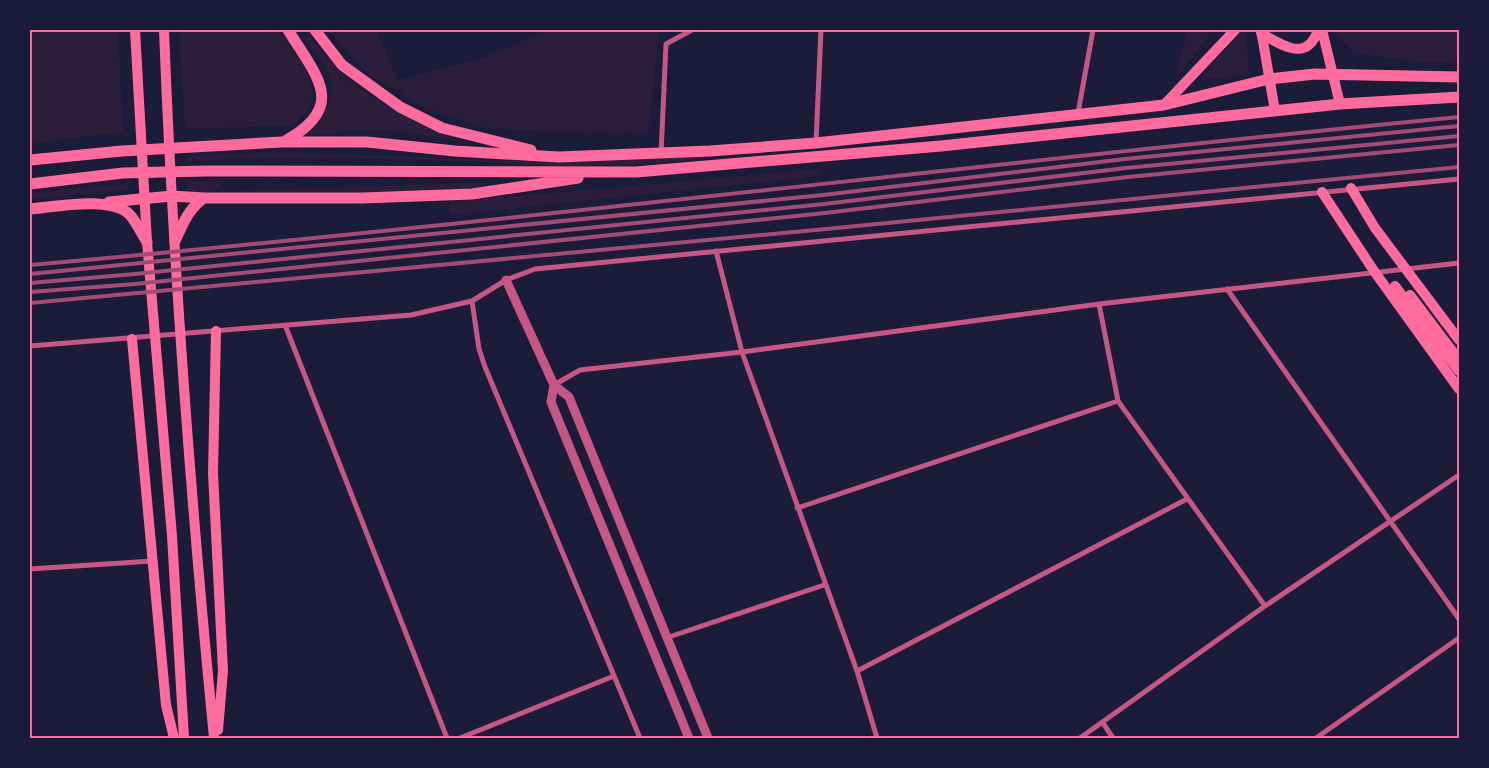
<svg xmlns="http://www.w3.org/2000/svg" width="1489" height="768" font-family="'Fira Sans Condensed',sans-serif">
  <style>
    .green { fill: #2a1e3b }
    .lines { fill: none; stroke-linecap: round; stroke-linejoin: round }
    .minor { stroke: #c65784; stroke-width: 5 }
    .tertiary { stroke: #c65784; stroke-width: 9 }
    .secondary { stroke: #ff6b9d; stroke-width: 10 }
    .primary { stroke: #ff6b9d; stroke-width: 11 }
    .rail { stroke: #a44b75; stroke-width: 4 }
    .neatline { fill: none; stroke: #ff6b9d; stroke-width: 2 }
  </style>
  <rect width="100%" height="100%" fill="#1b1b3a"/>
  <path class="green" d="M 35,30 L 118,30 L 123,132 L 30,144 L 30,39 Z
    M 179,30 L 279,30 C 300,63 336,96 291,126 L 185,129 Z
    M 327,30 L 376,30 L 398,80 L 486,57 L 546,30 L 667,30 L 659,34 L 648,133 L 551,132 L 485,128 L 427,109 L 402,96 L 400,90 L 397,91 L 368,74 Z
    M 1188,30 L 1213,30 L 1179,75 L 1177,68 Z
    M 1242,30 L 1246,30 L 1249,75 L 1200,80 Z
    M 1336,30 L 1459,30 L 1459,61 L 1421,62 L 1354,53 L 1337,35 Z
    M 310,36 C 350,92 396,114 458,141 L 399,131 L 351,130 L 329,135 L 304,134 C 323,126 337,95 329,75 C 324,63 312,50 304,39 Z
    M 280,152 C 419,156 558,167 696,156 L 697,160 L 631,165 L 559,166 L 377,158 L 240,158 L 187,162 L 187,156 Z
    M 819,169 L 819,176 L 449,215 L 450,202 Z
    M 185,181 L 219,182 L 220,188 L 212,192 L 486,182 L 486,185 L 477,188 L 414,192 L 187,193 Z
    M 128,184 L 127,190 L 123,191 L 30,199 L 30,192 Z"/>
  <g class="lines">
    <path class="minor" d="M 1078,113 L 1093,30
      M 816,142 L 821,30
      M 661,154 L 666,44 L 692,30
      M 716,251 L 742,352 L 857,671 L 877,738
      M 1227,289 L 1459,619
      M 472,301 L 479,349 L 485,367 L 640,738
      M 1099,304 L 1118,401 L 1265,606
      M 285,325 L 447,738
      M 30,346 L 411,315 L 472,301 L 506,280 L 535,269 L 1459,179
      M 554,385 L 580,370 L 742,352 L 1099,304 L 1459,263
      M 797,508 L 1118,401
      M 30,569 L 152,561
      M 669,637 L 824,585
      M 857,671 L 1187,499
      M 1103,723 L 1113,738
      M 460,738 L 614,676
      M 1080,738 L 1265,606 L 1459,475
      M 1316,738 L 1459,638"/>
    <path class="tertiary" d="M 506,280 L 554,385 L 569,397 L 708,738
      M 554,385 L 551,402 L 689,738"/>
    <path class="secondary" d="M 135,30 L 147,242 L 172,536 L 184,738
      M 164,30 C 173,266 191,503 214,738
      M 1261,30 L 1275,111
      M 1322,30 L 1340,104
      M 1261,33 C 1281,45 1307,63 1318,30
      M 1164,105 L 1235,30
      M 1351,188 L 1375,228 L 1459,340
      M 1322,192 L 1374,271 L 1459,389
      M 1395,286 L 1459,371
      M 1410,295 L 1459,360
      M 216,331 L 213,473 L 223,671 L 218,730
      M 132,339 L 166,705 L 174,738"/>
    <path class="primary" d="M 315,30 L 342,65 L 400,107 L 442,128 L 531,150
      M 285,141 C 348,106 317,77 288,30
      M 30,160 L 122,151 L 282,142 L 367,142 L 455,151 L 559,157 L 710,151 L 816,143 L 1164,105 L 1269,79 L 1315,74 L 1459,77
      M 30,184 L 123,173 L 206,171 L 636,172 L 941,146 L 1340,104 L 1459,97
      M 109,202 L 172,196 L 204,198
      M 30,209 C 55,207 113,195 131,216 C 137,224 142,234 147,242
      M 175,241 C 183,224 188,209 204,198 L 363,198 L 472,194 L 578,178"/>
    <path class="rail" d="M 30,265 C 507,223 982,163 1459,117
      M 30,274 L 823,195 L 1125,159 L 1459,126
      M 30,283 L 135,274 L 824,204 L 1126,168 L 1459,136
      M 30,292 L 135,284 L 825,213 L 1128,177 L 1459,145
      M 30,303 L 826,229 L 1459,167"/>
  </g>
  <rect width="1489" height="768" fill="none" stroke="#1b1b3a" stroke-width="62"/>
  <rect x="31" y="31" width="1427" height="706" class="neatline"/>
</svg>
